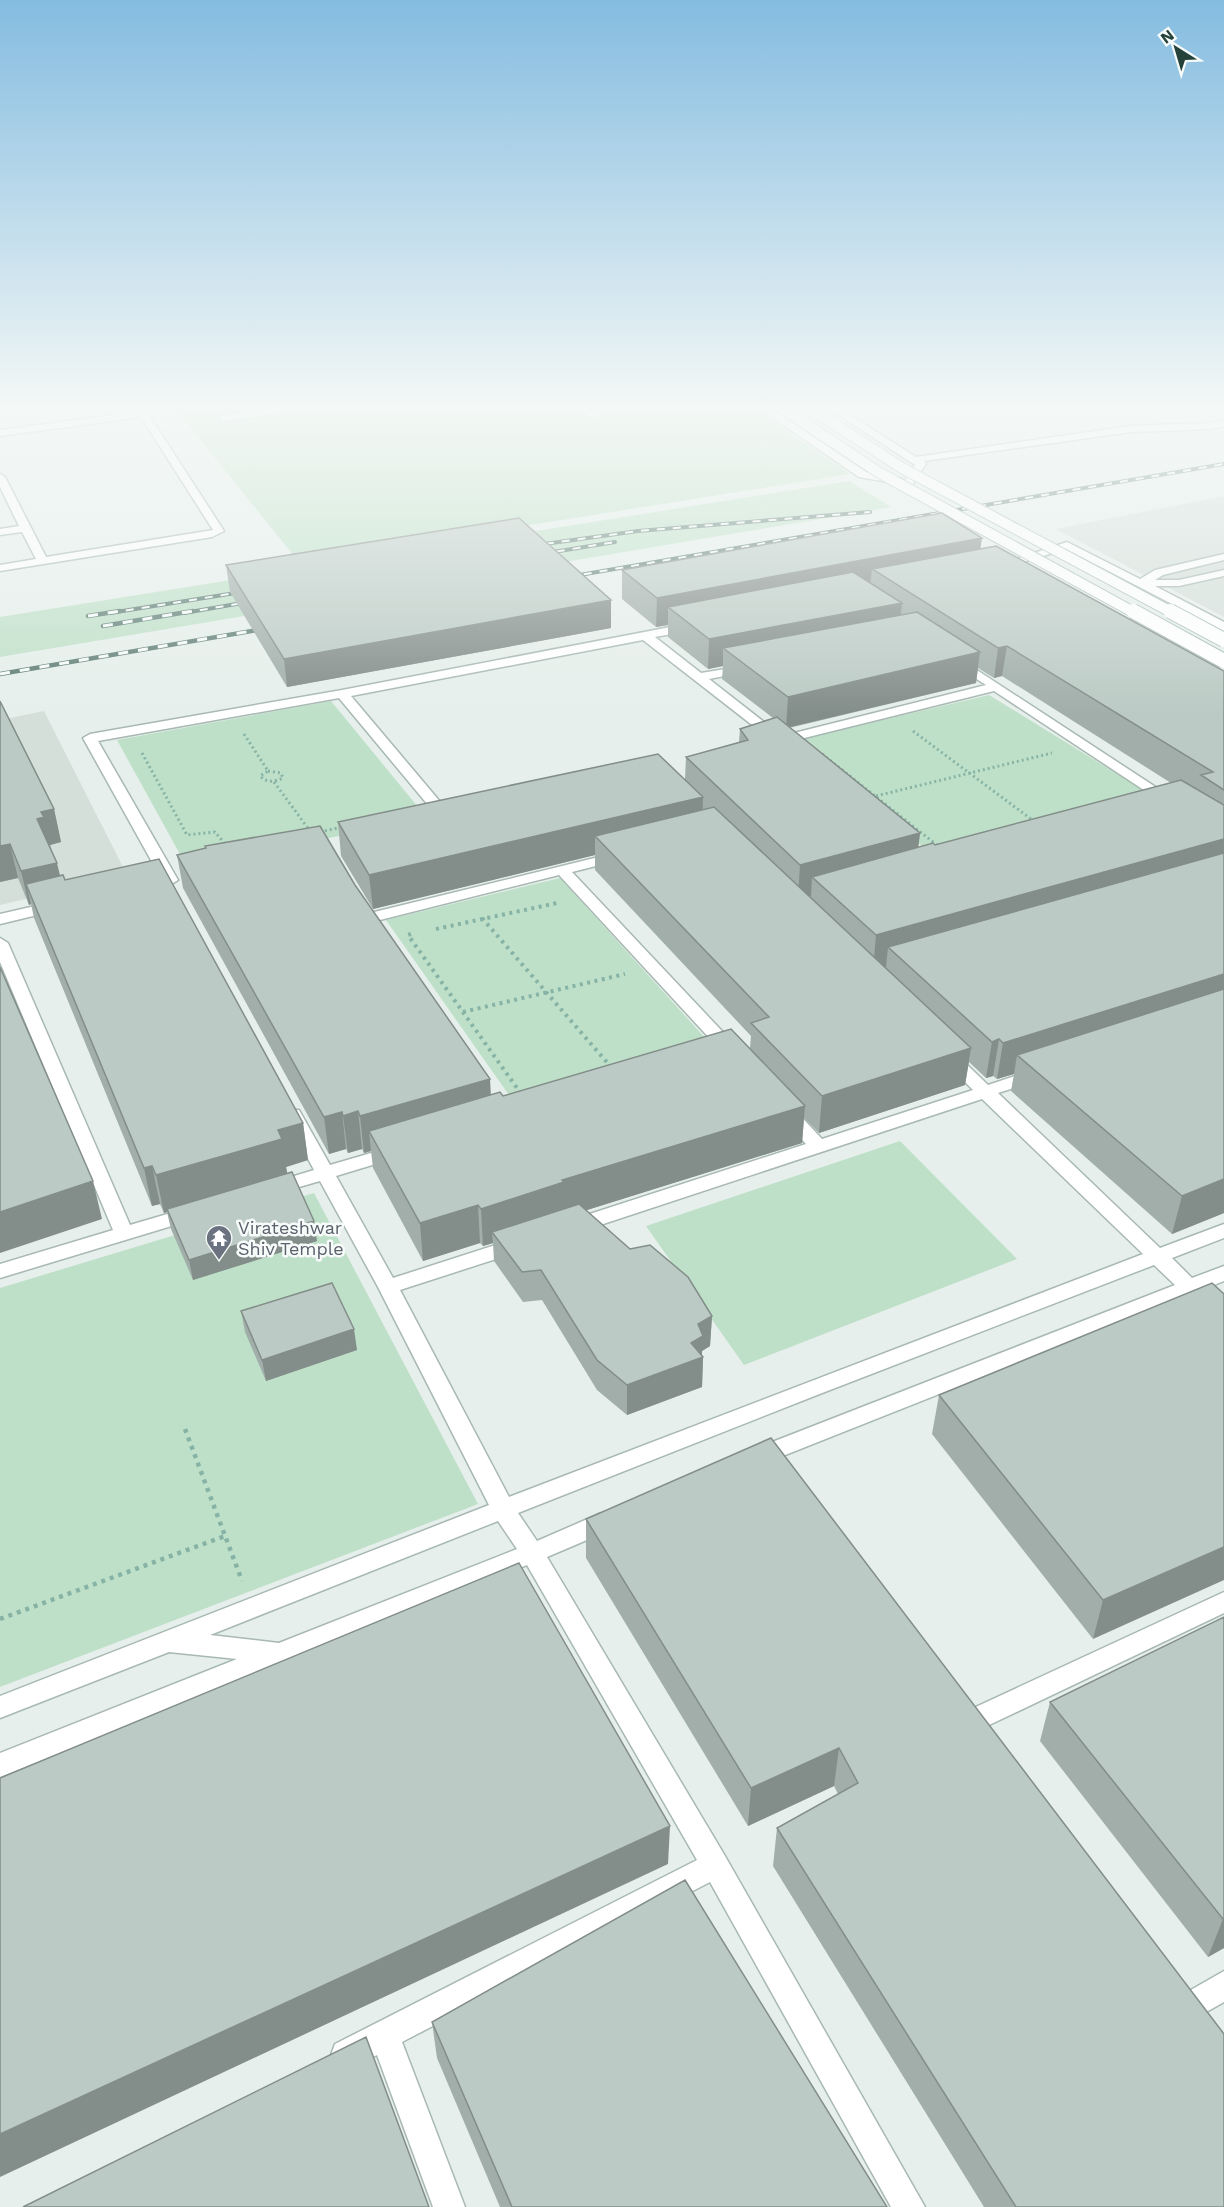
<svg xmlns="http://www.w3.org/2000/svg" width="1224" height="2207" font-family="'Work Sans',sans-serif">
  <style>
    .built { fill: #d4dfda }
    .green { fill: #bfe0c8 }
    .lines { fill: none; stroke-linecap: round; stroke-linejoin: round }
    .street-casing { stroke: #a8b8b2; stroke-width: 3 }
    .secondary-casing { stroke: #a4bbb3; stroke-width: 3 }
    .path-far2 { stroke: #86b3a5; stroke-width: 3; stroke-dasharray: 2 3; stroke-linecap: butt }
    .path-far1 { stroke: #86b3a5; stroke-width: 4; stroke-dasharray: 3 4.5; stroke-linecap: butt }
    .path { stroke: #86b3a5; stroke-width: 4.5; stroke-dasharray: 4 5; stroke-linecap: butt }
    .street { fill: #fff; fill-rule: evenodd }
    .secondary { fill: #fff; fill-rule: evenodd }
    .rail-far1-casing { stroke: #5f7d75; stroke-width: 4 }
    .rail-casing { stroke: #5f7d75; stroke-width: 4.5 }
    .rail-far1 { stroke: #f7fbf9; stroke-width: 2; stroke-dasharray: 8; stroke-linecap: butt }
    .rail { stroke: #f7fbf9; stroke-width: 3; stroke-dasharray: 10; stroke-linecap: butt }
    .secondary-bridge-far1-casing { stroke: #a4bbb3; stroke-width: 12; stroke-linecap: butt }
    .secondary-bridge-casing { stroke: #a4bbb3; stroke-width: 16; stroke-linecap: butt }
    .secondary-bridge-far1 { stroke: #fff; stroke-width: 10 }
    .secondary-bridge { stroke: #fff; stroke-width: 14 }
    .wall { fill: #a1aea9; fill-rule: evenodd }
    .shaded-wall { fill: #838d89 }
    .building { fill: #bbcac4; stroke: #838d89; stroke-width: 1.5 }
    .labels { text-anchor: middle; stroke-width: 5; stroke-linejoin: round; paint-order: stroke }
    .worship-label { font-size: 18px; fill: #5b616d; stroke: #f7fbf9; text-anchor: start }
  </style>
  <rect width="100%" height="100%" fill="#e6efeb"/>
  <path class="built" d="M 1224,496 L 1224,617 L 1056,529 Z
    M 44,711 L 127,875 L 0,905 L 0,720 Z"/>
  <path class="green" d="M 173,406 L 750,406 L 850,474 L 299,562 Z
    M 849,481 L 891,507 L 0,657 L 0,617 Z
    M 989,695 L 1158,799 L 938,859 L 793,741 Z
    M 331,701 L 427,818 L 187,867 L 117,740 Z
    M 560,878 L 717,1051 L 518,1108 L 386,920 Z
    M 900,1141 L 1017,1259 L 744,1365 L 646,1226 Z
    M 314,1193 L 478,1504 L 0,1687 L 0,1288 Z"/>
  <g class="lines">
    <g class="street-casing">
      <path id="street" d="M 133,406 L 143,406 L 147,412 L 224,531 L 212,537 L 0,571 L 0,565 L 36,559 L 22,532 L 0,535 L 0,529 L 19,526 L 0,487 L 0,474 L 5,477 L 46,557 L 213,530 L 141,417 L 0,436 L 0,430 L 137,412 Z
        M 287,406 L 311,406 L 306,409 L 225,421 L 220,418 L 225,415 Z
        M 575,406 L 586,406 L 600,416 L 592,418 Z
        M 825,406 L 836,406 L 916,457 L 1131,426 L 1210,423 L 1224,420 L 1224,426 L 1210,429 L 1131,432 L 924,461 L 926,464 L 912,485 L 908,486 L 903,483 L 915,465 Z
        M 1067,542 L 1140,579 L 1155,570 L 1224,554 L 1224,560 L 1163,575 L 1155,580 L 1179,580 L 1224,570 L 1224,576 L 1179,586 L 1155,586 L 1224,622 L 1224,631 L 1066,549 L 998,570 L 992,567 Z
        M 691,623 L 697,627 L 695,630 L 655,637 L 701,673 L 750,665 L 752,668 L 750,671 L 709,679 L 782,736 L 986,685 L 953,664 L 951,661 L 957,657 L 1177,801 L 1175,804 L 1165,804 L 994,691 L 776,745 L 771,744 L 770,739 L 643,640 L 351,696 L 453,817 L 455,820 L 453,823 L 443,823 L 339,698 L 98,741 L 178,880 L 170,885 L 162,880 L 83,738 L 90,734 L 342,690 Z
        M 619,852 L 626,856 L 624,859 L 572,872 L 737,1047 L 740,1051 L 737,1055 L 725,1055 L 559,875 L 368,923 L 360,918 L 362,915 Z
        M 57,901 L 62,903 L 65,906 L 62,909 L 0,924 L 0,914 Z
        M 0,938 L 8,943 L 130,1225 L 191,1207 L 198,1208 L 201,1213 L 198,1218 L 0,1278 L 0,1264 L 113,1230 L 0,962 Z
        M 950,1053 L 956,1054 L 988,1085 L 1030,1071 L 1042,1071 L 1045,1075 L 1042,1079 L 998,1093 L 1160,1248 L 1224,1224 L 1224,1238 L 1172,1258 L 1192,1278 L 1224,1266 L 1224,1281 L 1204,1289 L 1224,1308 L 1224,1327 L 1217,1325 L 1186,1296 L 765,1463 L 757,1466 L 749,1463 L 746,1457 L 749,1451 L 1175,1285 L 1154,1265 L 817,1395 L 518,1513 L 537,1541 L 599,1514 L 607,1512 L 615,1514 L 619,1521 L 615,1528 L 547,1557 L 725,1856 L 925,2207 L 891,2207 L 710,1882 L 402,2042 L 465,2207 L 433,2207 L 377,2055 L 346,2070 L 335,2066 L 331,2055 L 335,2044 L 697,1860 L 527,1565 L 0,1777 L 0,1753 L 237,1659 L 169,1652 L 0,1718 L 0,1696 L 489,1505 L 378,1287 L 320,1181 L 275,1194 L 268,1192 L 265,1188 L 268,1184 L 314,1170 L 284,1114 L 287,1110 L 299,1110 L 330,1165 L 395,1146 L 402,1148 L 404,1152 L 402,1156 L 336,1176 L 393,1278 L 517,1238 L 524,1240 L 527,1245 L 524,1250 L 400,1290 L 509,1497 L 1143,1254 L 982,1099 L 582,1231 L 575,1233 L 568,1231 L 565,1226 L 568,1221 L 806,1144 L 780,1115 L 777,1111 L 780,1107 L 792,1107 L 822,1139 L 973,1090 L 941,1058 L 944,1054 ZM 498,1521 L 517,1549 L 279,1643 L 210,1635 Z
        M 1224,1592 L 1224,1613 L 985,1727 L 976,1730 L 967,1727 L 963,1719 L 967,1711 Z
        M 1224,1971 L 1224,2002 L 1192,2020 L 1182,2015 L 1177,2005 L 1182,1995 Z"/>
    </g>
    <g class="secondary-casing">
      <path id="secondary" d="M 756,406 L 767,406 L 866,472 L 900,478 L 905,481 L 900,484 L 859,477 Z"/>
    </g>
    <path class="path-far2" d="M 913,731 L 1035,822
      M 244,734 L 268,771
      M 142,753 L 187,835 L 215,832 L 226,845
      M 822,754 L 938,846
      M 268,771 L 281,773 L 283,778 C 274,782 267,783 260,776 Z
      M 274,782 L 310,831
      M 876,796 L 1052,753
      M 320,832 L 342,827"/>
    <path class="path-far1" d="M 482,918 L 611,1067
      M 436,929 L 557,903
      M 411,934 L 408,935 L 522,1095
      M 463,1012 L 625,974"/>
    <path class="path" d="M 185,1429 L 242,1581
      M 0,1619 L 225,1536"/>
    <use href="#street" class="street"/>
    <use href="#secondary" class="secondary"/>
    <g class="rail-far1-casing">
      <path id="rail-far1" d="M 530,546 L 638,531 L 870,512
        M 541,554 L 615,542
        M 568,577 L 1224,464
        M 110,613 L 248,591
        M 184,613 L 254,601"/>
    </g>
    <g class="rail-casing">
      <path id="rail" d="M 88,616 L 120,611
        M 103,626 L 193,611
        M 0,674 L 269,628"/>
    </g>
    <use href="#rail-far1" class="rail-far1"/>
    <use href="#rail" class="rail"/>
    <g class="secondary-bridge-far1-casing">
      <path id="secondary-bridge-far1" d="M 779,406 L 878,472 L 1135,613
        M 807,406 L 902,468 L 1173,613"/>
    </g>
    <g class="secondary-bridge-casing">
      <path id="secondary-bridge" d="M 1133,611 L 1224,661
        M 1170,611 L 1224,640"/>
    </g>
    <use href="#secondary-bridge-far1" class="secondary-bridge-far1"/>
    <use href="#secondary-bridge" class="secondary-bridge"/>
  </g>
  <path class="wall" d="M 980,549 L 1224,671 L 1224,1213 L 1172,1234 L 1011,1091 L 1014,1074 L 997,1079 L 993,1076 L 986,1078 L 969,1062 L 965,1085 L 819,1133 L 804,1118 L 802,1143 L 586,1210 L 630,1249 L 712,1316 L 710,1346 L 702,1351 L 702,1355 L 703,1357 L 702,1387 L 627,1415 L 597,1390 L 542,1300 L 523,1302 L 494,1261 L 493,1243 L 483,1246 L 480,1243 L 423,1261 L 373,1168 L 371,1151 L 364,1153 L 362,1149 L 348,1153 L 346,1149 L 329,1154 L 183,888 L 177,855 L 206,848 L 205,846 L 355,885 L 491,1095 L 503,1096 L 750,1048 L 751,1036 L 595,870 L 595,855 L 373,909 L 341,856 L 338,822 L 685,779 L 686,757 L 739,742 L 740,729 L 773,718 L 722,679 L 723,666 L 708,669 L 668,637 L 668,625 L 656,627 L 622,599 L 622,570 ZM 978,668 L 994,678 L 1002,676 L 1171,783 L 935,845 L 918,847 L 920,833 L 789,728 L 976,683 Z
    M 226,565 L 611,628 L 287,687 L 230,592 Z
    M 0,701 L 54,809 L 61,842 L 50,845 L 60,876 L 65,880 L 303,1123 L 308,1160 L 286,1167 L 287,1173 L 317,1241 L 193,1280 L 171,1229 L 167,1212 L 164,1213 L 160,1204 L 152,1206 L 34,918 L 31,904 L 29,905 L 18,878 L 0,882 Z
    M 1224,1294 L 1093,1639 L 932,1434 L 939,1395 Z
    M 241,1311 L 357,1350 L 266,1381 L 245,1332 Z
    M 771,1438 L 1224,2207 L 984,2207 L 773,1866 L 777,1828 L 838,1794 L 834,1786 L 748,1826 L 586,1558 L 586,1519 Z
    M 1224,1617 L 1224,1948 L 1208,1957 L 1040,1741 L 1050,1702 Z
    M 432,2022 L 887,2207 L 500,2207 L 437,2058 Z"/>
  <path class="shaded-wall" d="M 982,538 L 978,566 L 872,569 L 870,586 L 668,607 L 668,625 L 656,627 L 657,598 Z
    M 611,600 L 611,628 L 287,687 L 284,659 Z
    M 902,603 L 899,632 L 723,648 L 723,666 L 708,669 L 709,639 Z
    M 1007,646 L 1002,676 L 994,678 L 998,648 Z
    M 980,652 L 976,683 L 786,728 L 788,697 Z
    M 703,797 L 702,830 L 595,836 L 595,855 L 373,909 L 369,875 Z
    M 54,809 L 61,842 L 50,845 L 51,851 L 37,819 L 41,812 Z
    M 920,833 L 916,866 L 812,877 L 811,896 L 798,899 L 800,865 Z
    M 1224,839 L 1224,871 L 888,947 L 886,967 L 873,970 L 876,935 Z
    M 10,844 L 18,878 L 0,882 L 0,846 Z
    M 57,863 L 65,897 L 26,884 L 31,904 L 29,905 L 21,871 Z
    M 1224,974 L 1224,1007 L 1017,1055 L 1014,1074 L 997,1079 L 1003,1043 Z
    M 999,1039 L 993,1076 L 986,1078 L 992,1042 Z
    M 971,1048 L 965,1085 L 819,1133 L 822,1096 Z
    M 490,1079 L 492,1115 L 369,1131 L 371,1151 L 364,1153 L 360,1116 Z
    M 805,1106 L 802,1143 L 565,1217 L 492,1232 L 493,1243 L 483,1246 L 481,1209 L 562,1180 Z
    M 358,1111 L 362,1149 L 348,1153 L 343,1116 Z
    M 342,1112 L 346,1149 L 329,1154 L 324,1117 Z
    M 303,1123 L 308,1160 L 286,1167 L 288,1176 L 167,1209 L 167,1212 L 164,1213 L 156,1175 L 278,1130 Z
    M 152,1166 L 160,1204 L 152,1206 L 144,1168 Z
    M 1224,1179 L 1224,1213 L 1172,1234 L 1182,1196 Z
    M 93,1181 L 102,1219 L 0,1253 L 0,1212 Z
    M 478,1205 L 480,1243 L 423,1261 L 420,1223 Z
    M 314,1221 L 317,1241 L 193,1280 L 189,1260 Z
    M 712,1316 L 710,1346 L 702,1351 L 702,1357 L 703,1357 L 702,1387 L 627,1415 L 627,1385 L 691,1343 L 698,1324 Z
    M 354,1329 L 357,1350 L 266,1381 L 262,1360 Z
    M 1224,1547 L 1224,1580 L 1093,1639 L 1103,1600 Z
    M 839,1748 L 834,1786 L 748,1826 L 751,1788 Z
    M 670,1826 L 668,1864 L 0,2177 L 0,2134 Z
    M 1223,1919 L 1224,1919 L 1224,1948 L 1208,1957 Z"/>
  <path class="building" d="M 942,513 L 982,538 L 657,598 L 622,570 Z
    M 519,518 L 611,600 L 284,659 L 226,565 Z
    M 996,546 L 1224,671 L 1224,790 L 1201,775 L 1213,772 L 1007,646 L 998,648 L 872,569 Z
    M 853,572 L 902,603 L 709,639 L 668,607 Z
    M 917,612 L 980,652 L 788,697 L 723,648 Z
    M 0,701 L 54,809 L 41,812 L 44,817 L 37,819 L 57,863 L 21,871 L 10,844 L 0,846 Z
    M 777,717 L 920,833 L 800,865 L 686,757 L 748,740 L 740,729 Z
    M 658,754 L 703,797 L 369,875 L 338,822 Z
    M 1181,780 L 1224,805 L 1224,839 L 876,935 L 812,877 L 933,843 L 935,845 Z
    M 714,807 L 971,1048 L 822,1096 L 751,1023 L 769,1017 L 595,836 Z
    M 320,826 L 355,885 L 490,1079 L 360,1116 L 358,1111 L 343,1116 L 342,1112 L 324,1117 L 177,855 L 206,848 L 205,846 Z
    M 1224,853 L 1224,974 L 1003,1043 L 999,1039 L 992,1042 L 888,947 Z
    M 159,859 L 303,1123 L 278,1130 L 282,1139 L 156,1175 L 152,1166 L 144,1168 L 26,884 L 63,875 L 65,880 Z
    M 0,967 L 93,1181 L 0,1212 Z
    M 1224,989 L 1224,1179 L 1182,1196 L 1017,1055 Z
    M 731,1029 L 805,1106 L 562,1180 L 564,1182 L 481,1209 L 478,1205 L 420,1223 L 369,1131 L 500,1092 L 503,1096 Z
    M 292,1172 L 314,1221 L 189,1260 L 167,1209 Z
    M 579,1204 L 630,1249 L 650,1245 L 688,1277 L 712,1316 L 698,1324 L 703,1336 L 691,1343 L 703,1357 L 627,1385 L 597,1360 L 541,1270 L 522,1272 L 492,1232 Z
    M 332,1283 L 354,1329 L 262,1360 L 241,1311 Z
    M 1212,1283 L 1224,1294 L 1224,1547 L 1103,1600 L 939,1395 Z
    M 771,1438 L 1224,2034 L 1224,2207 L 1016,2207 L 777,1828 L 858,1783 L 839,1748 L 751,1788 L 586,1519 Z
    M 519,1563 L 670,1826 L 0,2134 L 0,1778 Z
    M 1224,1617 L 1224,1919 L 1223,1919 L 1050,1702 Z
    M 685,1880 L 887,2207 L 512,2207 L 432,2022 Z
    M 366,2037 L 429,2207 L 23,2207 Z"/>
  <linearGradient id="sky" x2="0" y2="1"><stop stop-color="#84bce0"/><stop offset="0.57" stop-color="#f4f8f6"/><stop offset="1" stop-color="#f4f8f6" stop-opacity="0"/></linearGradient>
  <rect width="1224" height="715" fill="url(#sky)"/>
  <defs>
    <g id="temple-pin" transform="scale(1.35)"><path d="M0 17L-7.5 6A9.5 9.5 0 1 1 7.5 6Z" fill="#6b7280" stroke="#f7fbf9"/><path d="M0-6L5-2H3V0L6.5 2.5H4V6H1.5V3h-3V6H-4V2.5H-6.5L-3 0V-2H-5Z" fill="#fff"/></g>
  </defs>
  <g fill-rule="evenodd">
    <use href="#temple-pin" x="219" y="1238"/>
  </g>
  <g class="labels">
    <g class="worship-label">
      <text x="238" y="1234">Virateshwar<tspan x="238" dy="21">Shiv Temple</tspan></text>
    </g>
  </g>
  <g transform="translate(1176 48) rotate(323)" stroke="#f7fbf9" stroke-width="4.5" paint-order="stroke">
  <path d="M0-4.5L10 22L0 15L-10 22Z" fill="#24423a"/>
  <text y="-9" font-size="16" font-weight="bold" text-anchor="middle" fill="#24423a">N</text>
  </g>
</svg>
